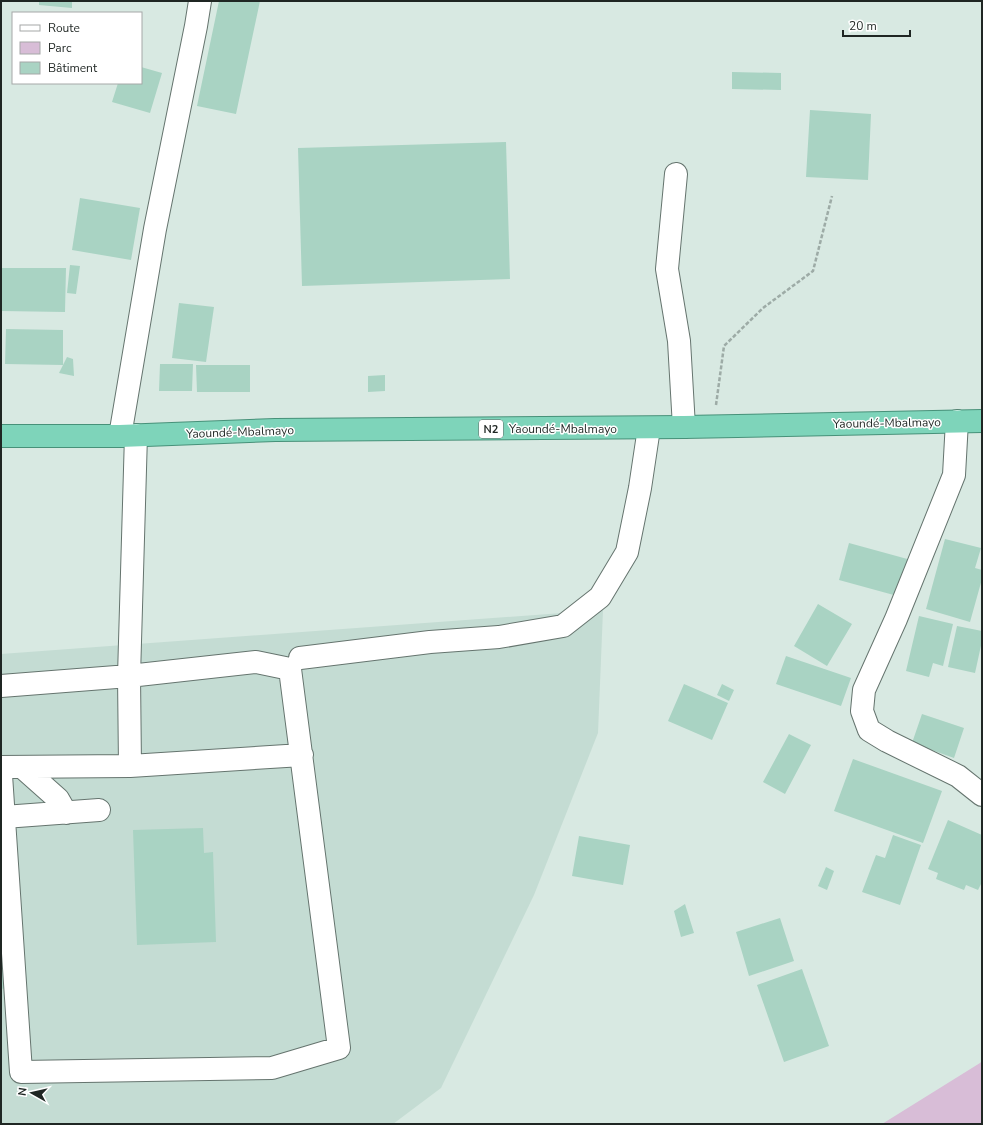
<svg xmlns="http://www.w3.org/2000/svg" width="983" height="1125" font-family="'Nunito Sans',sans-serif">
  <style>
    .built { fill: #c4dcd3 }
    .green { fill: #d8bdd7 }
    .building { fill: #a9d3c3 }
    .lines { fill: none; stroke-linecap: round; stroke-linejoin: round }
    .minor-casing { stroke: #65746e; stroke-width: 24 }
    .trunk-casing { stroke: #479179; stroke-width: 24 }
    .path { stroke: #9daba6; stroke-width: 2.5; stroke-dasharray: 4 2; stroke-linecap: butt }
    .minor { stroke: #fff; stroke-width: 22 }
    .trunk { stroke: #7ed4ba; stroke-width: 22 }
    .labels { text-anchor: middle; stroke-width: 3; stroke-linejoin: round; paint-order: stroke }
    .shield { fill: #fff; stroke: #626765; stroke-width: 1 }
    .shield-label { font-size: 11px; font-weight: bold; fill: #1f2623 }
    .street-label { font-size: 12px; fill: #1f2623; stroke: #fff }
  </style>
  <rect width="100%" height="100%" fill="#d8e9e2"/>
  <path class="built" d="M 603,610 L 598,733 L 534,895 L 441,1088 L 393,1124 L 1,1124 L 1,654 Z"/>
  <path class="green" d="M 982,1061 L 982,1124 L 882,1124 L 980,1063 Z"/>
  <path class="building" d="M 39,1 L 72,1 L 72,8 L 39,5 Z
    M 219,1 L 260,1 L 236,114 L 197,106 Z
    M 141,67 L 162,73 L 150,113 L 112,102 L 118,83 L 141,83 Z
    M 732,72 L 781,73 L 781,90 L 732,89 Z
    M 810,110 L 871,114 L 868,180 L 806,177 Z
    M 506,142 L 510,279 L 302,286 L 298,148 Z
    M 80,198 L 140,208 L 131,260 L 72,250 Z
    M 70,265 L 80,266 L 76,294 L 67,293 Z
    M 1,268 L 66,268 L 65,312 L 1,311 Z
    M 179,303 L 214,307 L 206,362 L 172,358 Z
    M 6,329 L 63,330 L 63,365 L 5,364 Z
    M 67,357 L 73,359 L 74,376 L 59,373 Z
    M 160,364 L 193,364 L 192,391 L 159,391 Z
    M 196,365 L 250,365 L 250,392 L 197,392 Z
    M 385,375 L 385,391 L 368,392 L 368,376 Z
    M 945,539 L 981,548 L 975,568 L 982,570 L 982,579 L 970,622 L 926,609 Z
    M 849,543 L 911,560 L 901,597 L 839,580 Z
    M 818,604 L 852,624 L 827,666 L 794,646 Z
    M 919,616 L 953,624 L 943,666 L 933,663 L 929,677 L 906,671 Z
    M 957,626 L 982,631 L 982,641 L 975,673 L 948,667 Z
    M 786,656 L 851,678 L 841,706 L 776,684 Z
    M 684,684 L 728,703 L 712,740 L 668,721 Z
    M 722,684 L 734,690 L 729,701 L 717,695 Z
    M 922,714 L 964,728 L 954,758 L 912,743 Z
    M 789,734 L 811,745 L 785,794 L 763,782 Z
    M 853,759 L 942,791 L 923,843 L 834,811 Z
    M 948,820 L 982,835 L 982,882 L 978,890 L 966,885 L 964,890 L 936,879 L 938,873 L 928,869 Z
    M 203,828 L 204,853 L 213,852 L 216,942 L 137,945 L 133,830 Z
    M 893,835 L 921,845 L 900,905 L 862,892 L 876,855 L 885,858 Z
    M 579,836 L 630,845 L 623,885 L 572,876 Z
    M 826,867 L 834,871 L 827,890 L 818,886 Z
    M 685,904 L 694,933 L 681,937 L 674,911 Z
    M 1,917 L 8,988 L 1,989 Z
    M 780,918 L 794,961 L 749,976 L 736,932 Z
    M 802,969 L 829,1046 L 784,1062 L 757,985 Z"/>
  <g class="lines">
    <g class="minor-casing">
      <path id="minor" d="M 676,174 L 667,269 L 679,341 L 684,427
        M 957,421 L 954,475 L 896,619 L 864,690 L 862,711 L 869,730 L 887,741 L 958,776 L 982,795
        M 120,436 L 155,229 L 196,26 L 200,1
        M 300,658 L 430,642 L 499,637 L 563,626 L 600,597 L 627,552 L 640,488 L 649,428
        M 1,686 L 129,676 L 130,766 L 1,767
        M 130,766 L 302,755
        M 22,767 L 58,799 L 66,813
        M 1,775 L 21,1072 L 272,1068 L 339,1048 L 290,669 L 256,662 L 129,676 L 136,435
        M 4,817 L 99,810"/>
    </g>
    <g class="trunk-casing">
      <path id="trunk" d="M 1,436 L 120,436 L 275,430 L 684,427 L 982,421"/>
    </g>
    <path class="path" d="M 716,405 L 724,346 L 763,308 L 813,271 L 832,196"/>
    <use href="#minor" class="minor"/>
    <use href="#trunk" class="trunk"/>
  </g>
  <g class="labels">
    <rect class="shield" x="479" y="420" width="24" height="18" rx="3"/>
    <g class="shield-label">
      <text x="491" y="433">N2</text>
    </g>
    <g class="street-label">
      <text transform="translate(887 423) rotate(-1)" y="4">Yaoundé-Mbalmayo</text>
      <text x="563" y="433">Yaoundé-Mbalmayo</text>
      <text transform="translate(240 432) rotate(-2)" y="4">Yaoundé-Mbalmayo</text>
    </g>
  </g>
  <rect width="983" height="1125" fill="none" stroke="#1f2623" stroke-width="4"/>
  <rect x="12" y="12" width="130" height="72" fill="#ffffff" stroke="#a5a8a7"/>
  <rect x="20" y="25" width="20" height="6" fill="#ffffff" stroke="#a5a8a7"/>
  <text x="48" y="32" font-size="12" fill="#1f2623">Route</text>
  <rect x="20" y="42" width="20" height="12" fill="#d8bdd7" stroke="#a5a8a7"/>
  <text x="48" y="52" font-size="12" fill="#1f2623">Parc</text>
  <rect x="20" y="62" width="20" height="12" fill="#a9d3c3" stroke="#a5a8a7"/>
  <text x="48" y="72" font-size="12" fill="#1f2623">Bâtiment</text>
  <g transform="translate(32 1093) rotate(278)" stroke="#ffffff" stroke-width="3" paint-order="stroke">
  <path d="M0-3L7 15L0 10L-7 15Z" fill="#1f2623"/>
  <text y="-6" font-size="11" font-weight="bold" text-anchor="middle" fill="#1f2623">N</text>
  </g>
  <path d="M843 30v6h67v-6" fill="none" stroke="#1f2623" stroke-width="2"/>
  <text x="849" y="30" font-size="12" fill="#1f2623" stroke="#ffffff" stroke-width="3" paint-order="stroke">20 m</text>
</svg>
